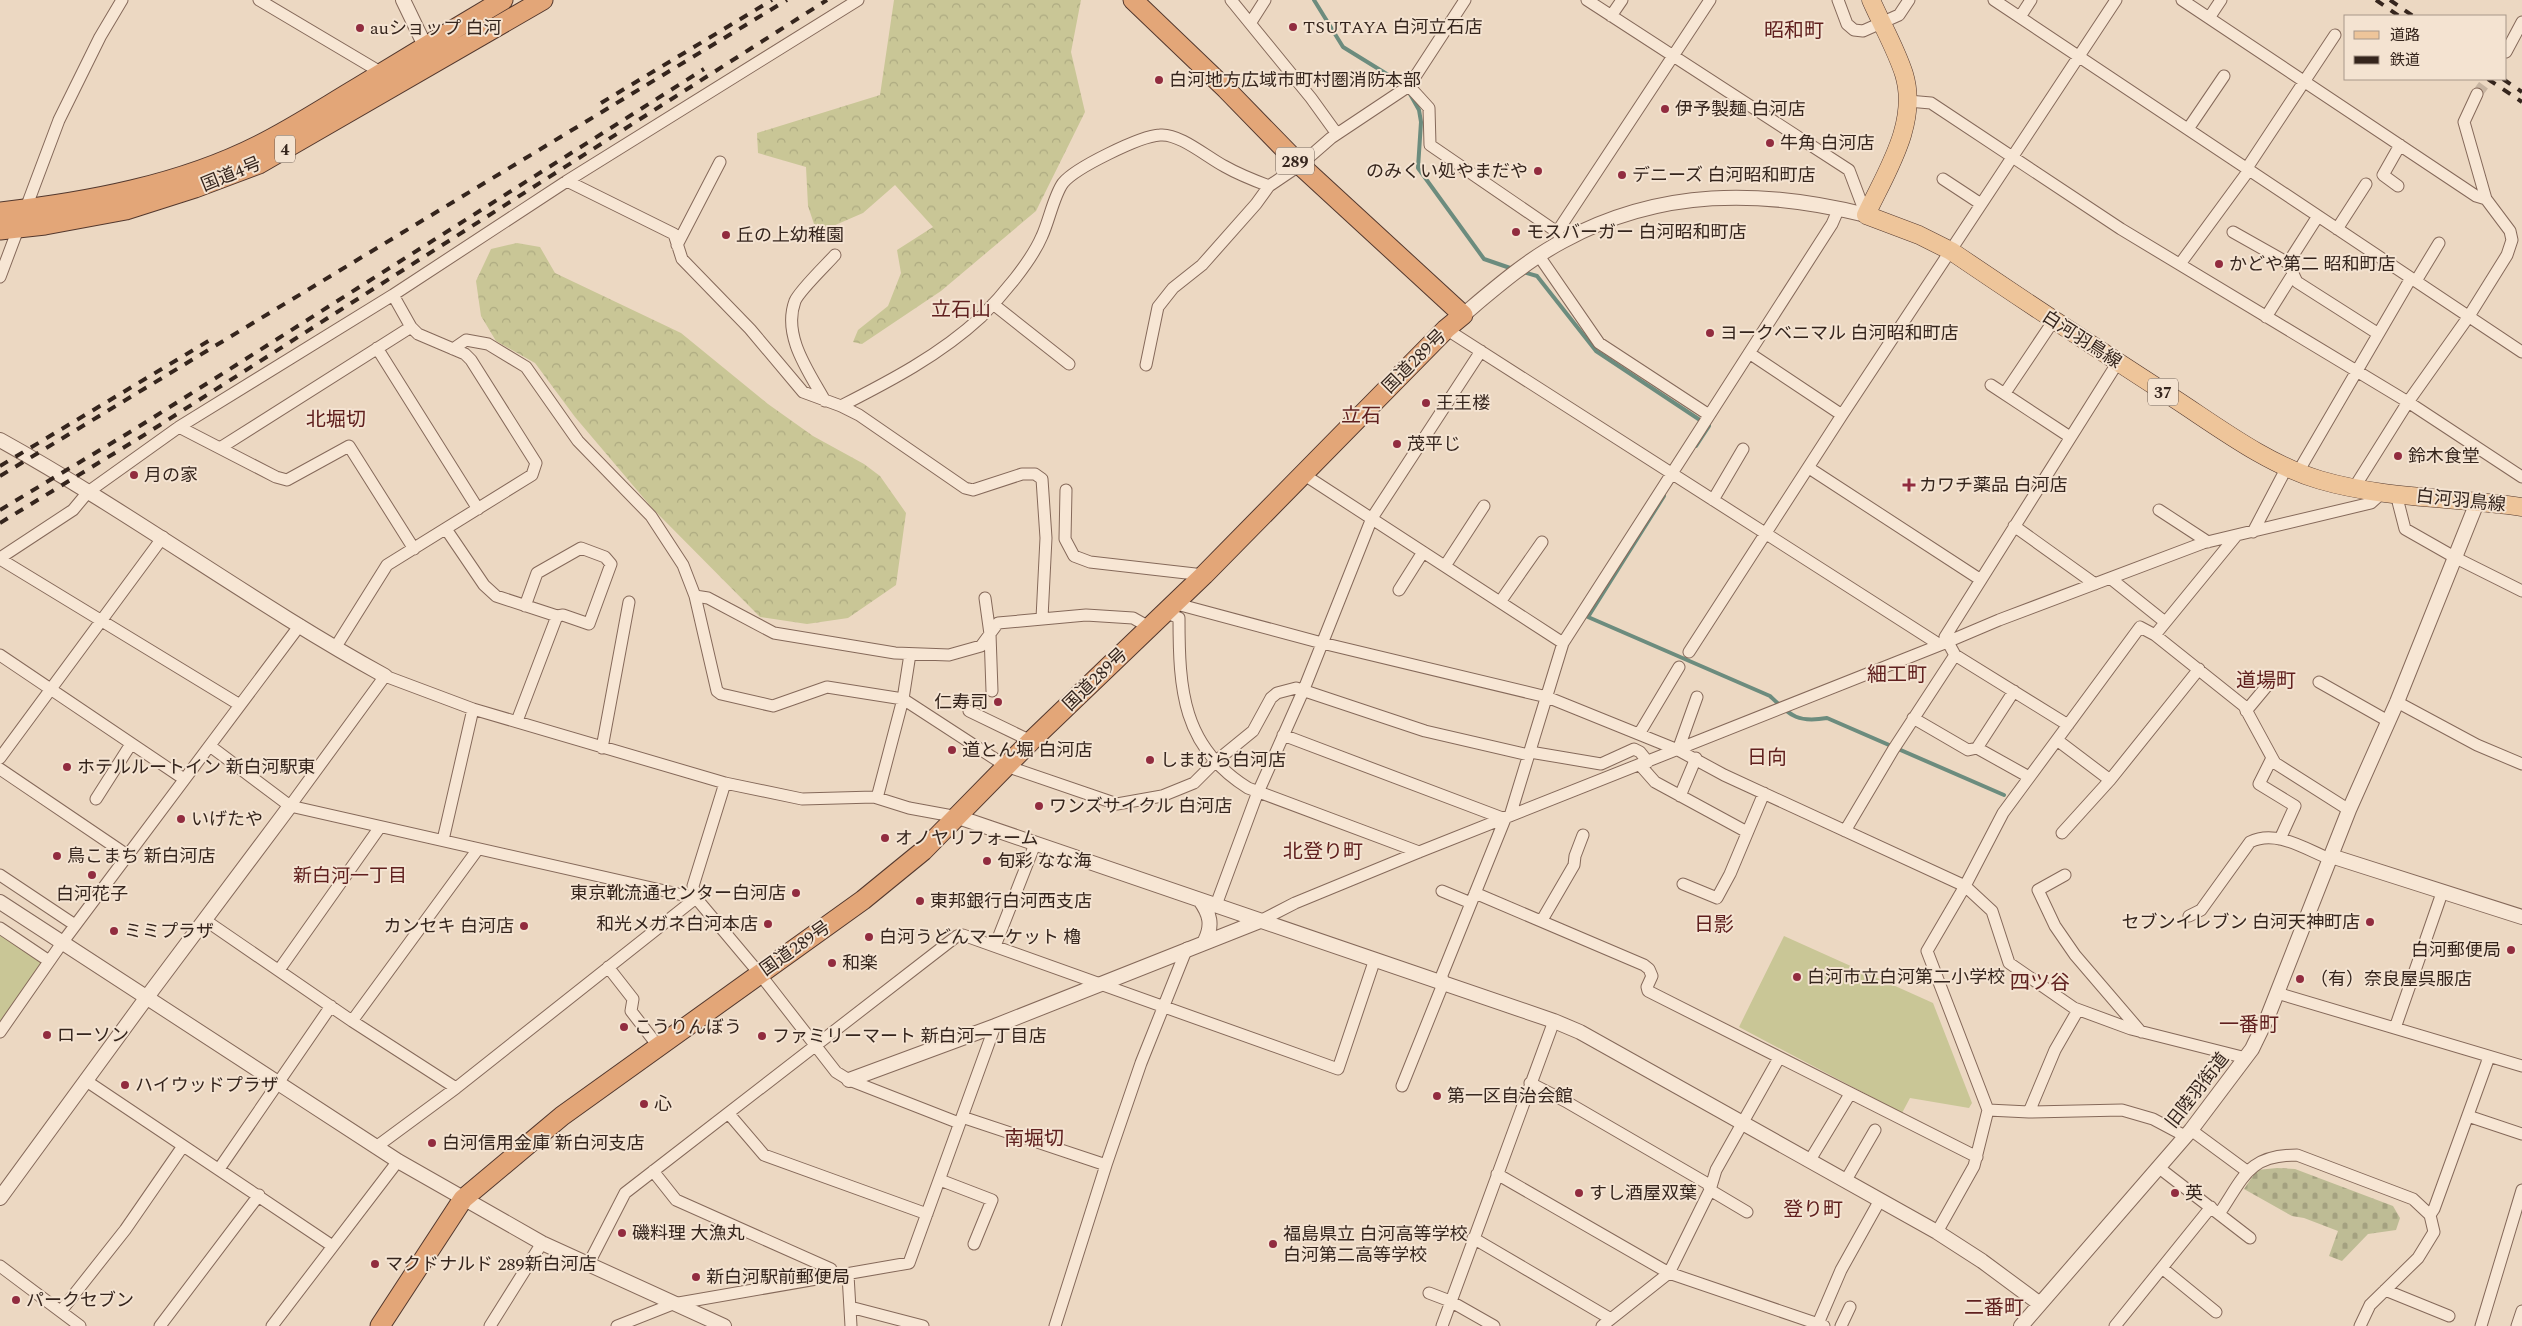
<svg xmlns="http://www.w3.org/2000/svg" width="2522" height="1326" font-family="Spectral,'Noto Sans JP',serif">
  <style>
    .forest { fill: url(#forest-crowns) }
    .cemetery { fill: url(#cemetery-stones) }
    .pitch { fill: #c9c696 }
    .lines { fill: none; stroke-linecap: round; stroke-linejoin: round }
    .stream { stroke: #6c8c7e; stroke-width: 4 }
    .minor-tunnel { stroke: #c7b4a1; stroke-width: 11; stroke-dasharray: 11 5.5; stroke-linecap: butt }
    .minor-casing { stroke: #85695a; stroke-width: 13 }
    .tertiary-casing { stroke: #85695a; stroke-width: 16 }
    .primary-casing { stroke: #53382e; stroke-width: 19 }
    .trunk-casing { stroke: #53382e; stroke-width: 21 }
    .minor { stroke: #f7e6d4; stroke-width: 11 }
    .tertiary { stroke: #f7e6d4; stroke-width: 14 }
    .primary { stroke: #eec59a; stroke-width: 18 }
    .trunk { stroke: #e3a678; stroke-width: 19 }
    .rail { stroke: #35251d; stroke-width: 4; stroke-dasharray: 9 9; stroke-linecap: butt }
    .poi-dot { fill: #912c3f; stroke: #f4e3d1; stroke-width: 2 }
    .labels { text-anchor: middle; stroke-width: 4; stroke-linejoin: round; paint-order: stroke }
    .shield { fill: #f4e3d1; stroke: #6e5e53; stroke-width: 1 }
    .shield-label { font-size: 16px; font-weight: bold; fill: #35251d }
    .poi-label { font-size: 18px; fill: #35251d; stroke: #f4e3d1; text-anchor: start }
    .street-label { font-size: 18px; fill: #35251d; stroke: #f4e3d1 }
    .neighbourhood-label { font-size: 19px; fill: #60201f; stroke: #f4e3d1 }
    .quarter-label { font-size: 20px; fill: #60201f; stroke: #f4e3d1 }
  </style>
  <defs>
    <pattern id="forest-crowns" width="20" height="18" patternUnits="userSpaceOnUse" patternTransform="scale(1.25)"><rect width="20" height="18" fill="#c9c696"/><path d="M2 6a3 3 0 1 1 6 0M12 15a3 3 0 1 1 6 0" fill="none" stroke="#adaa81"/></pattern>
    <pattern id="cemetery-stones" width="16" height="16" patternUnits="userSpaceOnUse" patternTransform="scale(1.25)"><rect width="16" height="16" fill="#bebc95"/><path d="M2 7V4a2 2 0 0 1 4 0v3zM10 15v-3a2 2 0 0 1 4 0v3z" fill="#a4a180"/></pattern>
  </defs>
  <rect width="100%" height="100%" fill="#ecd8c2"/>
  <path class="forest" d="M 894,0 L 1081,0 L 1071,52 L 1085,112 L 1036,211 L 941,291 L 862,344 L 853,342 L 858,330 L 888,306 L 901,273 L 897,250 L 933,227 L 895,185 L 863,213 L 817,233 L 808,206 L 806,167 L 758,153 L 757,133 L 880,95 Z
    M 517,243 L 540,247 L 555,273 L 681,333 L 768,404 L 813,436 L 864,464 L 880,476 L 906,513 L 896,585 L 848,618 L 807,624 L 760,617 L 653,509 L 575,417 L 535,363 L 496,341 L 481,316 L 476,281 L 491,249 Z"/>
  <path class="cemetery" d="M 2277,1168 L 2295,1169 L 2393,1206 L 2400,1218 L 2396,1230 L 2368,1234 L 2342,1261 L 2329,1256 L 2338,1231 L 2304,1218 L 2292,1216 L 2244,1189 L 2257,1170 Z"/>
  <path class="pitch" d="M 0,934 L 43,961 L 0,1029 Z
    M 1784,936 L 1933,1003 L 1972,1103 L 1969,1108 L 1910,1098 L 1902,1113 L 1739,1027 Z"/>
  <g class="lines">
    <path class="stream" d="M 1314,0 L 1343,47 L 1390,76 L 1403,88
      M 1410,94 L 1419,110 L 1421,122 L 1418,168 L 1484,259 L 1513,269
      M 1523,272 L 1537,276 L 1596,351 L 1709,426 L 1696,446
      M 1664,496 L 1588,617 L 1770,696 C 1791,716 1797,723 1827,718 L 2004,795"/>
    <path class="minor-tunnel" d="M 2477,94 L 2488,79"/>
    <g class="minor-casing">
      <path id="minor" d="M 259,0 L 382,73
        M 1231,0 L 1311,98 L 1337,134
        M 1587,0 L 1849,170 L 1866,215
        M 1838,0 L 1847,24 L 1854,30 L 1863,31 L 1899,15 L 1909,0
        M 1994,0 L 2522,352
        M 2182,0 L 2476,196 L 2486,199
        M 1611,16 L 1622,0
        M 2020,17 L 2031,0
        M 2209,18 L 2221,0
        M 1251,22 L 1265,0
        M 2506,52 L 2522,22
        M 1409,86 L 1429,108 L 1430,145 L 1557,232
        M 1908,101 L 1931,103 L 2121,229 L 2408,402 L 2522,477
        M 2188,129 L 2224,76
        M 2247,168 L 2335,35
        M 1943,179 L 1981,204
        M 567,181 L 674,234 L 682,259 L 750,329 L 803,392 L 841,406 L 859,415 L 965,488 L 973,490 L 1022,474 L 1035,474 L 1042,479 L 1046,538 L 1042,618
        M 2398,186 L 2383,175 L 2400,145
        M 2337,229 L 2366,184
        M 2233,232 L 2288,263 L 2297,282 L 2377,333
        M 1562,241 L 1557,232 L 1710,0
        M 677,245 L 720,162
        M 1539,256 L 1599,343 L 1709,415
        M 2288,263 L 2318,216
        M 2180,264 L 2249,170
        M 0,277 L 59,120 L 100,37 L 122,0
        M 2416,281 L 2439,243
        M 993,304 L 1069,364
        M 2266,317 L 2293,274
        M 1446,329 L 1940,645
        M 377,348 L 478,509
        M 453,349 L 466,340 L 488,344 L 526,367 L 578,441 L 651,516 L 683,565 L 695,596 L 717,691 L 721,694 L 773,706 L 827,687 L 903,699 L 1006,766 L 1117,804 L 1162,796 L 1194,783 L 1215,762 L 1253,731 L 1271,698 L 1277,693 L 1296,688 L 1425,731 L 1529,755
        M 1749,353 L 1842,415
        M 1146,365 L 1158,307 L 1173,288 L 1202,265 L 1256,204 L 1269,186
        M 1991,385 L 2070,437
        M 2005,393 L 2054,320
        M 825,401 C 809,372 782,336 795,301 C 799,291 826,265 835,255
        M 841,406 C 890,381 940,355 981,317 C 1001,297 1031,262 1042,236 C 1049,221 1054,195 1063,183 C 1075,168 1140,136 1160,135 C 1179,133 1207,157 1224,166 C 1238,174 1253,180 1269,186 L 1300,165 L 1331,138 L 1409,86 L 1465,0
        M 179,427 L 276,477 L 287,480 L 349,446 L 414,549
        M 220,448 L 411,327
        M 1809,468 L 1981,580
        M 2298,472 L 2411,278
        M 1303,474 L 1563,643
        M 2354,488 L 2408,402 L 2469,316 L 2507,255 L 2512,240 L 2510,231 L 2486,199 L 2464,122 L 2477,94
        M 1066,490 L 1065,539 L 1074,556 L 1090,562 L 1204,575
        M 2396,494 L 2405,529 L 2456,558 L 2522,591
        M 1713,500 L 1743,449
        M 2159,510 L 2208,542
        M 2014,526 L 2095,584
        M 446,529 L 484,585 L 496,596 L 557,616 L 563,615 L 589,624 L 611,564 L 605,557 L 581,548 L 537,573 L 525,606
        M 2253,532 L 2287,467
        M 0,558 L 73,510 L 88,492 L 179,427 L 393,295 L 567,181 L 858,0
        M 0,559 L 240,705
        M 1445,566 L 1484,506
        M 2110,578 L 2165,622
        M 1399,590 L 1423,552
        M 695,596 L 708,598 L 774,633 L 895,653 L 949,655 L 981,646 L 998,623 L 1086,615 L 1133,618 L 1149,627
        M 985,598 L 990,634 L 992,691
        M 1500,602 L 1542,542
        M 1173,603 L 1322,643 L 1547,697 L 1678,750 L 1724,775 L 1965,886 L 1992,911 L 2009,963 L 2074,1008 L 2131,1029 L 2246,1058
        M 1165,612 L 1179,618 C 1179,689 1182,747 1248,788 L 1419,852
        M 2155,635 L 2236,536
        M 335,648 L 387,565 L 532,475 L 536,463 L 471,360 L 465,354 L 418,334 L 411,327 L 393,295
        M 1689,652 L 1842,415 L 2116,0
        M 0,655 L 184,779
        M 2319,682 L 2388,721
        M 2397,702 L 2477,745 L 2522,764
        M 969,711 L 1031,741
        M 2246,711 L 2271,681
        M 1913,718 L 1968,750 L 1977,748 L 2014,691
        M 517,721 L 557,616
        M 2068,725 L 1955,655 L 1945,637 L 2118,362
        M 1639,734 L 1679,667
        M 1283,735 L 1505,819
        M 2057,740 L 2110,780
        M 210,746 L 290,806 L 696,898
        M 602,748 L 629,602
        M 1977,748 L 2029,777
        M 1678,750 L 1697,697
        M 1530,752 L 1601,764 L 1634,749 L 1640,752 L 1648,762
        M 0,758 L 163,537
        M 2272,758 L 2259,784 L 2295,806 L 2280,839
        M 1640,765 L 1655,782 L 1747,832
        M 0,769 L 127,855
        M 725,783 L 693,886 L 696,898 L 759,973 L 836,1072 L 849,1080 L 959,1123
        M 1680,796 L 1696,758
        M 877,798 L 903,699 L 910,654
        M 96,799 L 131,744
        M 290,806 L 385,676 L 473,709 L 725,783 L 802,799 L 874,797 L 909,808 L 958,817
        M 1510,816 L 1563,643 L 1832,224 L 1839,208
        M 1845,831 L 1893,750 L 1955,655
        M 2062,833 L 2110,780 L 2199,669
        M 443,840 L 473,709
        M 0,875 L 75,925
        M 2065,875 L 2038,890 L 2055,926 L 2075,955 L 2141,1032
        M 1683,884 L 1717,898 L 1730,874 L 1764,793
        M 1442,891 L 1471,903
        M 1475,893 L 1644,965 L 1649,969 L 1652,976 L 1647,987 L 1648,991 L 1977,1157
        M 1216,905 L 1256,797 L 1304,689 L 1372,518 L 1481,351
        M 2189,916 L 2201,910 L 2250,842 C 2276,829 2305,849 2330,859
        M 205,920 L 352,1021 L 456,1088
        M 1542,920 L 1574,865 L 1575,856 L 1583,835
        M 1260,921 L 1295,903 L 1419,852 L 1940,645 L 1999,620 L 2203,543 L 2371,503 L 2382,493
        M 0,928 L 49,961
        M 995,946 L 1035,844
        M 608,967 L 633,999 L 631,1011 L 658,1046
        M 279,970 L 380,827
        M 2277,993 L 2522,1066
        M 352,1021 L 478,849
        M 2395,1028 L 2442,893
        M 0,1032 L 62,943 L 300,625
        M 85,1080 L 331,1245
        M 1530,1083 L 1565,1101 L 1708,1184 L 1710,1190 L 1669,1273 L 1602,1326
        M 1402,1086 L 1443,984 L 1442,975 L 1505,819
        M 1988,1110 L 2029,1112 L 2122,1110 L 2153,1119 L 2185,1136
        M 2029,1112 L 2055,1050 L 2078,1010
        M 729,1114 L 764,1155 L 927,1214
        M 2468,1116 L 2522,1134
        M 962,1117 L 1106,1165
        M 2191,1130 L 2248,1172
        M 376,1147 L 456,1088 L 696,898
        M 1810,1160 L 1850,1094
        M 2158,1167 L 2250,1238
        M 219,1169 L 331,1006
        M 653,1171 L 676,1200 L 831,1269 L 833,1277
        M 1497,1174 L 1669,1273 L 1824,1326
        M 940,1180 L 992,1200 L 974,1244
        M 1846,1180 L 1875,1130
        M 1747,1212 L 1710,1190 L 1716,1170 L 1779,1058
        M 2219,1214 C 2244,1177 2248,1155 2297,1155 L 2413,1199 L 2430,1215 L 2434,1232 L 2418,1258 L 2370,1305 L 2360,1326
        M 2430,1215 L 2434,1209 L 2489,1057
        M 1937,1232 L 1974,1166 L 1988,1110 L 1927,951 L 1965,886 L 2003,813 L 2140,627 L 2155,635 L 2244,706 L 2275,763 L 2349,810
        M 1473,1238 L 1611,1319
        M 588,1265 L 625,1193 L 957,936 L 963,935 L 1338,1069 L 1375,959
        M 0,1266 L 80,1326
        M 2162,1268 L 2216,1312
        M 848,1275 L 851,1326
        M 2385,1290 L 2449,1316
        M 1429,1293 L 1450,1301 L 1494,1326
        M 850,1307 L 923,1326
        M 61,1311 L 125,1230 L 183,1146
        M 160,1326 L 259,1195
        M 272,1326 L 398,1161
        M 490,1326 L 542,1243
        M 617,1326 L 673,1304 L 909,1263 L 995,1026
        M 1055,1326 L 1106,1165 L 1141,1063 L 1187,948
        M 1442,1326 L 1554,1021
        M 1817,1326 L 1841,1270 L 1880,1200
        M 1841,1326 L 1850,1307
        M 2115,1326 L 2211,1207
        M 2481,1326 L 2522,1190
        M 2517,1326 L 2522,1311"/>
    </g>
    <g class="tertiary-casing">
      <path id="tertiary" d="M 403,0 L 429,54
        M 1463,315 C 1494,289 1527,260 1563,241 C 1661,188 1761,189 1866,215
        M 0,440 C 132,513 254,604 385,676
        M 958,817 L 1554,1021 L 1580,1032 L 1937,1232 L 1982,1261 L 2040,1304
        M 2331,856 L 2522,917
        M 1200,900 C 1210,914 1213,925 1205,941
        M 0,902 L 398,1161 L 542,1243 L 724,1326
        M 849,1080 L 995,1026 L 1260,921
        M 0,1198 L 147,997 L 290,806
        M 2021,1326 L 2191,1130 L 2252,1049 L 2268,1016 L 2349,810 L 2397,702 L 2478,500"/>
    </g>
    <g class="primary-casing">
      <path id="primary" d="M 1871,0 C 1882,25 1896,49 1904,74 C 1919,123 1886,172 1866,215 L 1919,235 L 1951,251 C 2026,302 2102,352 2178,401 C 2222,430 2269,465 2320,480 C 2385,499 2455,497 2522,507"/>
    </g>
    <g class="trunk-casing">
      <path id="trunk" d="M 0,212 C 87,202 180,185 259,145 C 293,128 325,107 357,88 C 406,58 454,29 503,0
        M 0,230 L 45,225 L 126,210 L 195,188 L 259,164 L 543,0
        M 380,1326 L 463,1199 L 562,1116 L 863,900 L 923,851 L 1031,741 L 1204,575 L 1446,329 L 1463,315 L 1300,165 L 1226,89 L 1133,0"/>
    </g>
    <use href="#minor" class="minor"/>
    <use href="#tertiary" class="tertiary"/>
    <use href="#primary" class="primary"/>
    <use href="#trunk" class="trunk"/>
    <path class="rail" d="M 2376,0 L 2399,16
      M 2390,0 L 2413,16
      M 2488,79 L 2522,102
      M 2503,79 L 2522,92
      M 601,103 L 772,0
      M 0,466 L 210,340
      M 0,476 L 787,0
      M 0,510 L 135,429 L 704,69
      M 0,523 L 141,437 L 827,0"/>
  </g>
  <g class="poi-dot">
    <circle cx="1293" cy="27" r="5"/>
    <circle cx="360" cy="28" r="5"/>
    <circle cx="1159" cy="80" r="5"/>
    <circle cx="1665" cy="109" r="5"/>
    <circle cx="1770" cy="143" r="5"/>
    <circle cx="1538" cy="171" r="5"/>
    <circle cx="1622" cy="175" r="5"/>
    <circle cx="1516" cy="232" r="5"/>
    <circle cx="726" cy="235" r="5"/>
    <circle cx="2219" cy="264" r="5"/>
    <circle cx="1710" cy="333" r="5"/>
    <circle cx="1426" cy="403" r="5"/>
    <circle cx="1397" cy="444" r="5"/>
    <circle cx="2398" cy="456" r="5"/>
    <circle cx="134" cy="475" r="5"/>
    <path d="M1906.5 477.5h5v5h5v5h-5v5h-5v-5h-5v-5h5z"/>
    <circle cx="998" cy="702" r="5"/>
    <circle cx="952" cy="750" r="5"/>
    <circle cx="1150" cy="760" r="5"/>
    <circle cx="67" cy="767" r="5"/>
    <circle cx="1039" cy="806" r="5"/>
    <circle cx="181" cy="819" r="5"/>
    <circle cx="885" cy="838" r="5"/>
    <circle cx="57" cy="856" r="5"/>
    <circle cx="987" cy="861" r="5"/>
    <circle cx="92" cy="875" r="5"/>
    <circle cx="796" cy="893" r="5"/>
    <circle cx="920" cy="901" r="5"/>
    <circle cx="2370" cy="922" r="5"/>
    <circle cx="768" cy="924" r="5"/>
    <circle cx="524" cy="926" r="5"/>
    <circle cx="114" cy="931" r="5"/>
    <circle cx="869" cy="937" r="5"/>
    <circle cx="2511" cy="950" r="5"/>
    <circle cx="832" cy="963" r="5"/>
    <circle cx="1797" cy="977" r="5"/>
    <circle cx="2300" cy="979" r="5"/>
    <circle cx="624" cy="1027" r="5"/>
    <circle cx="47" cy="1035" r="5"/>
    <circle cx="762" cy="1036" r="5"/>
    <circle cx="125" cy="1085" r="5"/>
    <circle cx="1437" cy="1096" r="5"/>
    <circle cx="644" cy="1104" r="5"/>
    <circle cx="432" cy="1143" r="5"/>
    <circle cx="1579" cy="1193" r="5"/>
    <circle cx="2175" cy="1193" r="5"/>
    <circle cx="622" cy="1233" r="5"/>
    <circle cx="1273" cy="1244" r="5"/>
    <circle cx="375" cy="1264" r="5"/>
    <circle cx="696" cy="1277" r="5"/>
    <circle cx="16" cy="1300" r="5"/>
  </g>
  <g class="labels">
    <g class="shield">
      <rect x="275" y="135.5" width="20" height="27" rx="4"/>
      <rect x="1276" y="147.5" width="38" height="27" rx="4"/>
      <rect x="2148" y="378.5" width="30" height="27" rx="4"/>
    </g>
    <g class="shield-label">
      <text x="285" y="155">4</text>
      <text x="1295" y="167">289</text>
      <text x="2163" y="398">37</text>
    </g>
    <g class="poi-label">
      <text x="1303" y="33">TSUTAYA 白河立石店</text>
      <text x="370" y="34">auショップ 白河</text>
      <text x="1169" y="86">白河地方広域市町村圏消防本部</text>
      <text x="1675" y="115">伊予製麺 白河店</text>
      <text x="1780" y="149">牛角 白河店</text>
      <text x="1528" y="177" text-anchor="end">のみくい処やまだや</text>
      <text x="1632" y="181">デニーズ 白河昭和町店</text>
      <text x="1526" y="238">モスバーガー 白河昭和町店</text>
      <text x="736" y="241">丘の上幼稚園</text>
      <text x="2229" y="270">かどや第二 昭和町店</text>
      <text x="1720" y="339">ヨークベニマル 白河昭和町店</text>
      <text x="1436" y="409">王王楼</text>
      <text x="1407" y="450">茂平じ</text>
      <text x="2408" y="462">鈴木食堂</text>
      <text x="144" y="481">月の家</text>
      <text x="1919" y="491">カワチ薬品 白河店</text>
      <text x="988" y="708" text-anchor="end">仁寿司</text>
      <text x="962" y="756">道とん堀 白河店</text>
      <text x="1160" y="766">しまむら白河店</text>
      <text x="77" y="773">ホテルルートイン 新白河駅東</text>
      <text x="1049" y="812">ワンズサイクル 白河店</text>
      <text x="191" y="825">いげたや</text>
      <text x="895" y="844">オノヤリフォーム</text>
      <text x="67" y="862">鳥こまち 新白河店</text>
      <text x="997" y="867">旬彩 なな海</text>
      <text x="786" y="899" text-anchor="end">東京靴流通センター白河店</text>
      <text x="92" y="900" text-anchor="middle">白河花子</text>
      <text x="930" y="907">東邦銀行白河西支店</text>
      <text x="2360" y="928" text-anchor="end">セブンイレブン 白河天神町店</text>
      <text x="758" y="930" text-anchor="end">和光メガネ白河本店</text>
      <text x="514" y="932" text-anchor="end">カンセキ 白河店</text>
      <text x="124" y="937">ミミプラザ</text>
      <text x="879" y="943">白河うどんマーケット 櫓</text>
      <text x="2501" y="956" text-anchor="end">白河郵便局</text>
      <text x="842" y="969">和楽</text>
      <text x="1807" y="983">白河市立白河第二小学校</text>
      <text x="2310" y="985">（有）奈良屋呉服店</text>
      <text x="634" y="1033">こうりんぼう</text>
      <text x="57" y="1041">ローソン</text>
      <text x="772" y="1042">ファミリーマート 新白河一丁目店</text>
      <text x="135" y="1091">ハイウッドプラザ</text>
      <text x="1447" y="1102">第一区自治会館</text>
      <text x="654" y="1110">心</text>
      <text x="442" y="1149">白河信用金庫 新白河支店</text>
      <text x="1589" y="1199">すし酒屋双葉</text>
      <text x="2185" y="1199">英</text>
      <text x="632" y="1239">磯料理 大漁丸</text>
      <text x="1283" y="1240">福島県立 白河高等学校<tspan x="1283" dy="21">白河第二高等学校</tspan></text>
      <text x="385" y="1270">マクドナルド 289新白河店</text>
      <text x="706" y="1283">新白河駅前郵便局</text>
      <text x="26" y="1306">パークセブン</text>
    </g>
    <g class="street-label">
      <text transform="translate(231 174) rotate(-22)" y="6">国道4号</text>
      <text transform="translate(2082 339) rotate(33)" y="6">白河羽鳥線</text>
      <text transform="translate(1414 361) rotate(-45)" y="6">国道289号</text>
      <text transform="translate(2461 500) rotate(6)" y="6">白河羽鳥線</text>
      <text transform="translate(1095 679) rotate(-44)" y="6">国道289号</text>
      <text transform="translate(795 948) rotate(-35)" y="6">国道289号</text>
      <text transform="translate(2197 1090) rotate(-52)" y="6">旧陸羽街道</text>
    </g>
    <g class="neighbourhood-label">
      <text x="350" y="882">新白河一丁目</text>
    </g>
    <g class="quarter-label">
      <text x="1794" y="37">昭和町</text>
      <text x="961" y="316">立石山</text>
      <text x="1361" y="422">立石</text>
      <text x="336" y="426">北堀切</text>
      <text x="1897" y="681">細工町</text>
      <text x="2266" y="687">道場町</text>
      <text x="1767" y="764">日向</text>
      <text x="1323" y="858">北登り町</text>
      <text x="1714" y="931">日影</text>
      <text x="2040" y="989">四ツ谷</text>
      <text x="2249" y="1031">一番町</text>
      <text x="1034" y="1145">南堀切</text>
      <text x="1813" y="1216">登り町</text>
      <text x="1994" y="1314">二番町</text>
    </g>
  </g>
  <rect x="2344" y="15" width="162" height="65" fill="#f4e3d1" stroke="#a89789"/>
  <rect x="2354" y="31" width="25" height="8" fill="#eec59a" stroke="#a89789"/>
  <text x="2390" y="40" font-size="15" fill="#35251d">道路</text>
  <rect x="2354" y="56" width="25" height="8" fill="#35251d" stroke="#a89789"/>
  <text x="2390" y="65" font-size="15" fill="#35251d">鉄道</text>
</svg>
